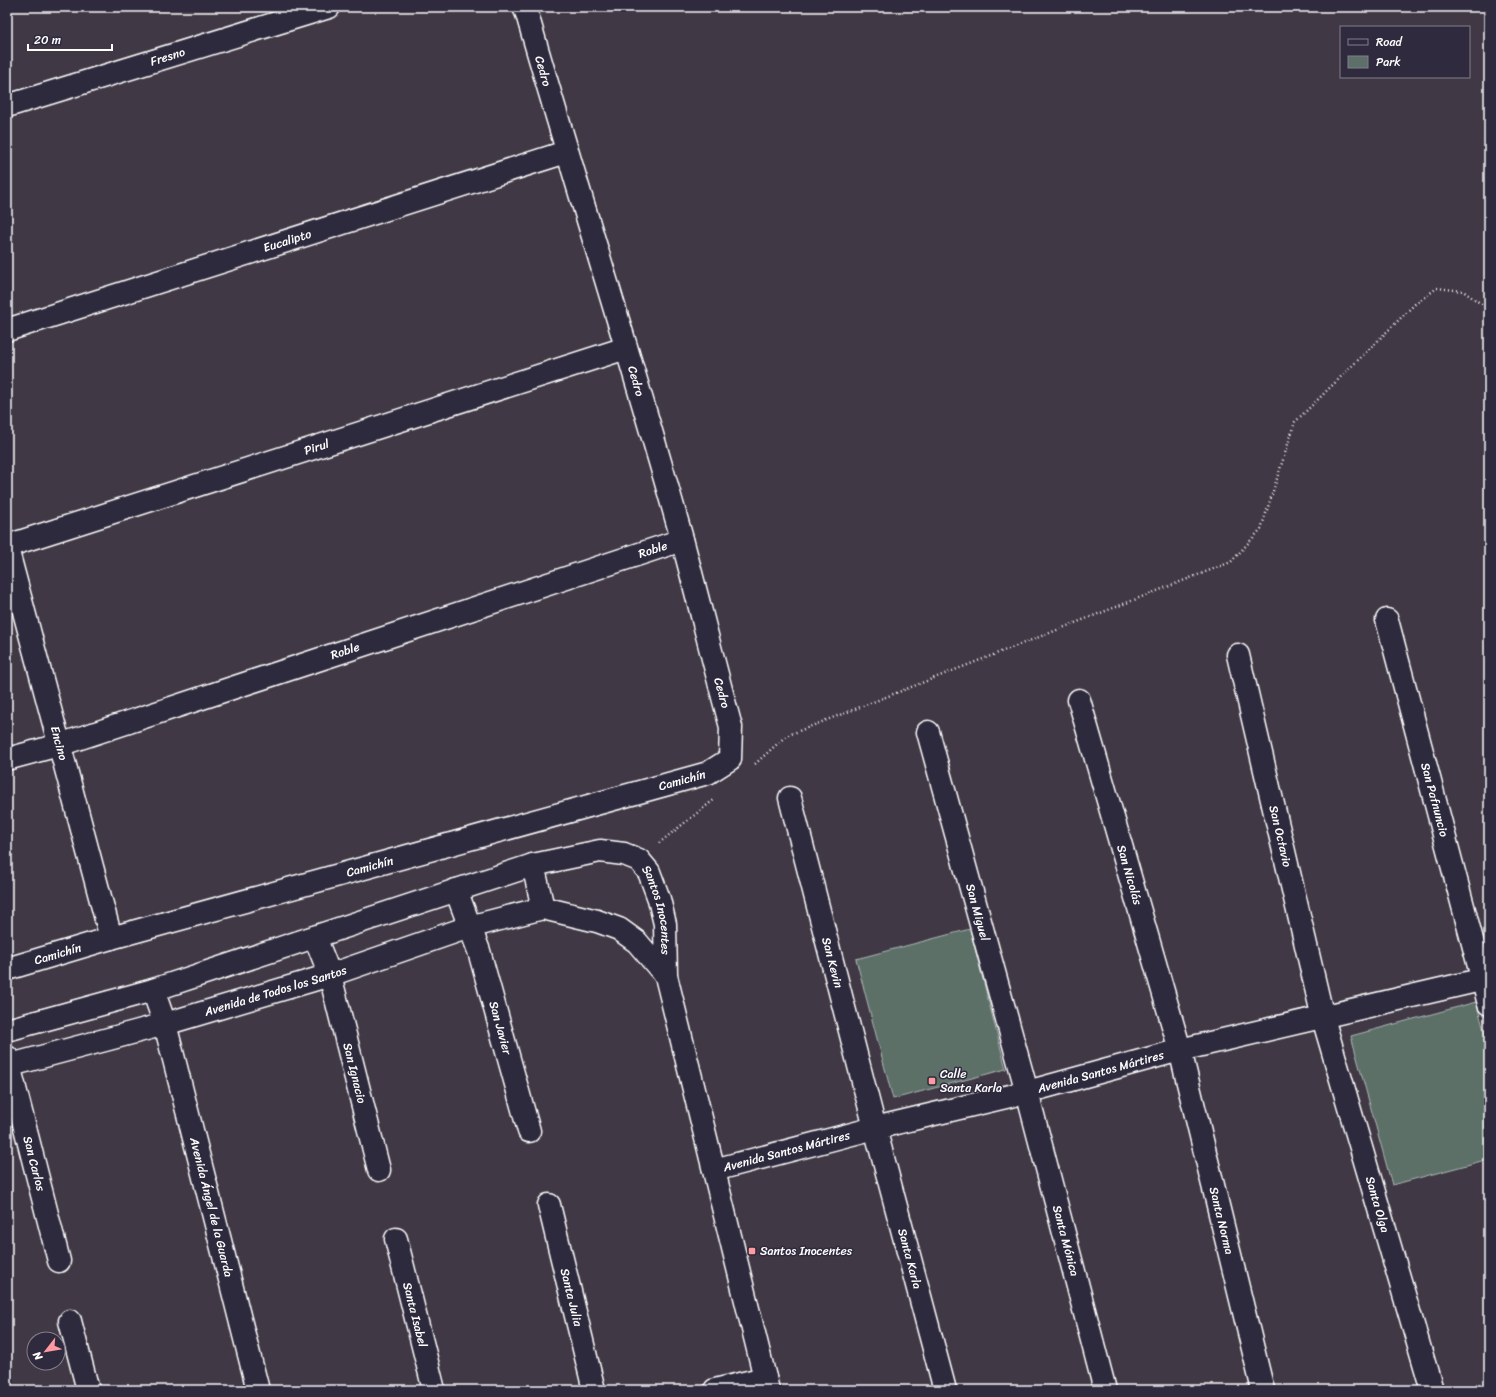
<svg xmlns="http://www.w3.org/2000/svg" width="1496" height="1397" font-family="Sriracha,sans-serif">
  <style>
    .green { fill: #5c6f68; stroke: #aeb7b4 }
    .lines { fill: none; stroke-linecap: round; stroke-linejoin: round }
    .minor-casing { stroke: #fff; stroke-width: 25 }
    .tertiary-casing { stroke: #fff; stroke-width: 25 }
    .path { stroke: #fff; stroke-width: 2.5; stroke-dasharray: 1 3; stroke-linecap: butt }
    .minor { stroke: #2f2a3d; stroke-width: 22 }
    .tertiary { stroke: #2f2a3d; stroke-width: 22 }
    .poi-dot { fill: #ff9aa2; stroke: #2f2a3d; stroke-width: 1.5 }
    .labels { text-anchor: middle; stroke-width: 3; stroke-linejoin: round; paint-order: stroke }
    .street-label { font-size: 12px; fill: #fff; stroke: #2f2a3d }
    .poi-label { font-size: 12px; fill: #fff; stroke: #2f2a3d; text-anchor: start }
  </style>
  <rect width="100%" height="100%" fill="#403844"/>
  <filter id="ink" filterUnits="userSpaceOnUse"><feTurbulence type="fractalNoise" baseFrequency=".025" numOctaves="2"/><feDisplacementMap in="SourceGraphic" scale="8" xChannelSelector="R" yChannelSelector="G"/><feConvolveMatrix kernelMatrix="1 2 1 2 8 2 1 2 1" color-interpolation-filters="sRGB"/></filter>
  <g filter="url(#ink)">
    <path class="green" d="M 970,929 L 1006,1069 L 893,1099 L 856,959 Z
      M 1476,1002 L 1489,1048 L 1489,1159 L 1392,1185 L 1351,1036 Z"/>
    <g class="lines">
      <g class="minor-casing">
        <g id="minor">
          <path id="s1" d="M 7,106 L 329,7"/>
          <path id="s2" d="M 7,330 L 566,152"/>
          <path id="s3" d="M 7,546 L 626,348"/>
          <path id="s4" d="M 7,548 L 111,938"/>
          <path id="s5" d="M 1387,620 L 1489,1004"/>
          <path id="s6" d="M 1238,655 L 1323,1018 L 1432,1390"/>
          <path id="s7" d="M 1079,700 L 1180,1050 L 1263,1390"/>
          <path id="s8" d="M 928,732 L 1027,1092 L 1105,1390"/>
          <path id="s9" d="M 7,759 L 59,745 L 682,540"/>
          <path id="s10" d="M 790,798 L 875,1128 L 945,1390"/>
          <path d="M 533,865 L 543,908"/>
          <path id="s11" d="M 456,890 L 479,951 L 529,1131"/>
          <path id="s12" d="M 315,937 L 330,975 L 379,1170"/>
          <path id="s13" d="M 7,969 L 111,938 L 708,773 L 730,759 L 731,727 C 714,665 699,602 682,539 C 633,363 577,189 527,14 L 524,7"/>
          <path id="s14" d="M 153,990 L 165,1024 L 258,1390"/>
          <path id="s15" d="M 7,1057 L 59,1261"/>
          <path id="s16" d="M 549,1205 L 594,1390"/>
          <path id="s17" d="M 396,1239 L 434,1390"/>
          <path d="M 70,1321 L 88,1390"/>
        </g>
      </g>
      <g class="tertiary-casing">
        <g id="tertiary">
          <path id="s18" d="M 7,1030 L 153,990 L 533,865 L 600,851 L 624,854 L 639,860 L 649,872 L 659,899 L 665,924 L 666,976 L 768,1390"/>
          <path id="s19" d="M 7,1066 L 165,1024 L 330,975 L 469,927 L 543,908 L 597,921 L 619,929 L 637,942 L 666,976"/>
          <path id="s20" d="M 714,1170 L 875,1128 L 1027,1092 L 1180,1050 L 1489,978"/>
          <path d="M 715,1390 L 765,1378"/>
        </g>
      </g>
      <path class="path" d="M 755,764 L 786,736 L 1231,562 L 1261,529 L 1295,422 L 1415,304 L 1437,288 L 1463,291 L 1487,308 L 1489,307
        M 659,843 L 715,799"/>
      <use href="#minor" class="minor"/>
      <use href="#tertiary" class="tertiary"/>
    </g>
  </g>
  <g class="poi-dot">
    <rect x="928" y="1077" width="8" height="8" rx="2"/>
    <rect x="748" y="1247" width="8" height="8" rx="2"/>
  </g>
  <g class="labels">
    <g class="street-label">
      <text dy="4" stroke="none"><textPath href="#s1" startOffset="168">Fresno</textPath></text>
      <text transform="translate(543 71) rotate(74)" y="4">Cedro</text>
      <text dy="4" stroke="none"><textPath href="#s2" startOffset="294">Eucalipto</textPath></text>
      <text transform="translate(636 381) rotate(74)" y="4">Cedro</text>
      <text dy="4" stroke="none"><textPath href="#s3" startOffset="325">Pirul</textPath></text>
      <text dy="4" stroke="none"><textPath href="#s9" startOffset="679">Roble</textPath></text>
      <text dy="4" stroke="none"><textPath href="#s9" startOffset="355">Roble</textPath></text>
      <text transform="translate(722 693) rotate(75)" y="4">Cedro</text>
      <text dy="4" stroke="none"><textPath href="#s4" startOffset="202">Encino</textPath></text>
      <text dy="4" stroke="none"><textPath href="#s13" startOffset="701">Camichín</textPath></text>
      <text dy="4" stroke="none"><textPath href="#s5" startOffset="186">San Pafnuncio</textPath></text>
      <text dy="4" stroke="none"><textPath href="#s6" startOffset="186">San Octavio</textPath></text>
      <text dy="4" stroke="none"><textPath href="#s13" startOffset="377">Camichín</textPath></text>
      <text dy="4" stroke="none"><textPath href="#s7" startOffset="182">San Nicolás</textPath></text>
      <text dy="4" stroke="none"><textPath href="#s18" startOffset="715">Santos Inocentes</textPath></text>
      <text dy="4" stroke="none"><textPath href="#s8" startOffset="187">San Miguel</textPath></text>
      <text dy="4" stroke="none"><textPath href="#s13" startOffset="53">Camichín</textPath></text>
      <text dy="4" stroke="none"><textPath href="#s10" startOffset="170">San Kevin</textPath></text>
      <text dy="4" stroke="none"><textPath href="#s19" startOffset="279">Avenida de Todos los Santos</textPath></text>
      <text dy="4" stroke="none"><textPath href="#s11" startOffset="145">San Javier</textPath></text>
      <text dy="4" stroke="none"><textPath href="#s20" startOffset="399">Avenida Santos Mártires</textPath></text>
      <text dy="4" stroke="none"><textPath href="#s12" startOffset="142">San Ignacio</textPath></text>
      <text dy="4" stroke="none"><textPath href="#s20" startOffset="75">Avenida Santos Mártires</textPath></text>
      <text dy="4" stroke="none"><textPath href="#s15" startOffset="110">San Carlos</textPath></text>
      <text dy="4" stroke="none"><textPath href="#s6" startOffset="567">Santa Olga</textPath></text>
      <text dy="4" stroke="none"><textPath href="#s14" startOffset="225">Avenida Ángel de la Guarda</textPath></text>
      <text dy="4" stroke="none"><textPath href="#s7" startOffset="540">Santa Norma</textPath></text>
      <text dy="4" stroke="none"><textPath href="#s8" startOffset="527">Santa Mónica</textPath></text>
      <text dy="4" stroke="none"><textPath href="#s10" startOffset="476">Santa Karla</textPath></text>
      <text dy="4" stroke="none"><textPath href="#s16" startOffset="95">Santa Julia</textPath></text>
      <text dy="4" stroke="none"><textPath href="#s17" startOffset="78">Santa Isabel</textPath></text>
    </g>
    <g class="poi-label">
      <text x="940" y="1078">Calle<tspan x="940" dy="14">Santa Karla</tspan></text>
      <text x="760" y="1255">Santos Inocentes</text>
    </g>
  </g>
  <rect width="1496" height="1397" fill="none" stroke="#2f2a3d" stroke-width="24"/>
  <rect x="12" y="12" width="1472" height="1373" fill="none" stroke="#fff" stroke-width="1.5" filter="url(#ink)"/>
  <rect x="1340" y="26" width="130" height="52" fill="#2f2a3d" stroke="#827f8b"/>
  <rect x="1348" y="39" width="20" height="6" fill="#2f2a3d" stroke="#827f8b"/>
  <text x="1376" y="46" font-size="12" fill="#ffffff">Road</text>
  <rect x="1348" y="56" width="20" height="12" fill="#5c6f68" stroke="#827f8b"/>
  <text x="1376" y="66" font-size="12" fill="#ffffff">Park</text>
  <g transform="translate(46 1351) rotate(239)"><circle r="19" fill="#2f2a3d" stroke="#827f8b"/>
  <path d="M0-3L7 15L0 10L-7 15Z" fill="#ff9aa2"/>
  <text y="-6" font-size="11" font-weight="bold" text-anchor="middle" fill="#ffffff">N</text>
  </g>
  <path d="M28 44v6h84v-6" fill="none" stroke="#ffffff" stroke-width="2"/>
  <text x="34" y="44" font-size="12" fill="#ffffff" stroke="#2f2a3d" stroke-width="3" paint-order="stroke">20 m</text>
</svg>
